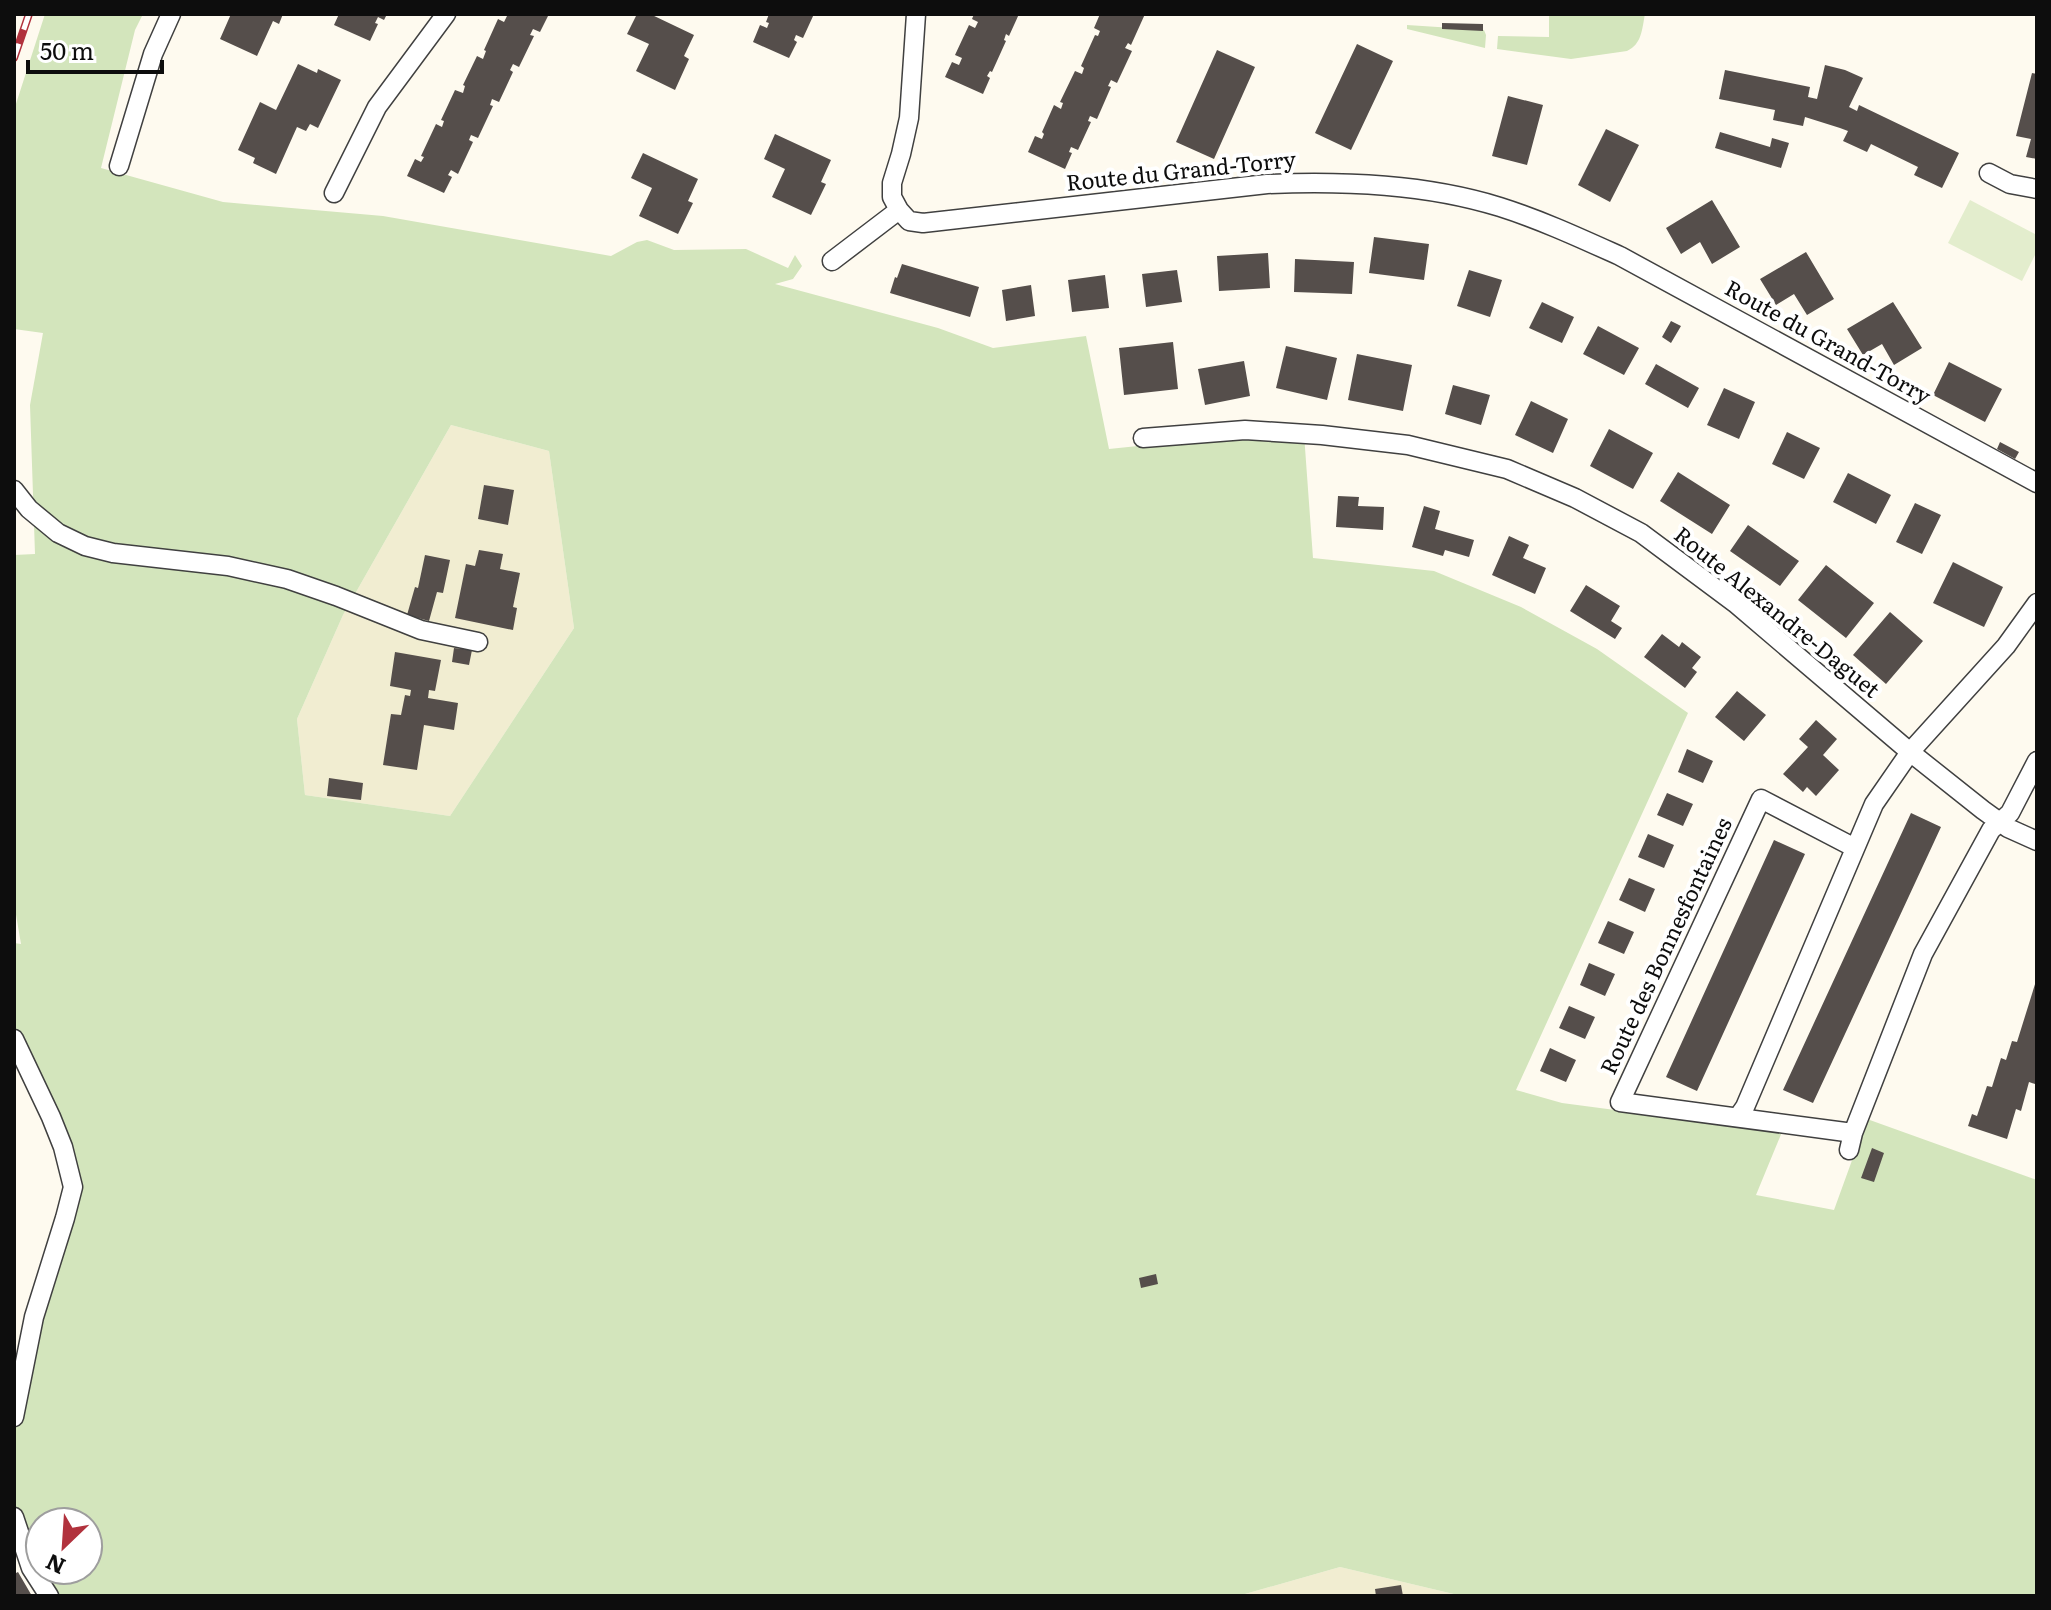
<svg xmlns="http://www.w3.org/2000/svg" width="2051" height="1610" font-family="Literata,serif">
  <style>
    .farmland { fill: #f1edd1 }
    .green { fill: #d3e5bc; fill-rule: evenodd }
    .pitch { fill: #e3edcd }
    .building { fill: #554e4b }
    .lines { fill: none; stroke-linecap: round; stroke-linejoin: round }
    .street-casing { stroke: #404040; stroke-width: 21 }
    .street { stroke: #fff; stroke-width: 18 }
    .rail-casing { stroke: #b1323d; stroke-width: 8 }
    .rail { stroke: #fff; stroke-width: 5; stroke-dasharray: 15; stroke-linecap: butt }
    .labels { text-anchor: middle; stroke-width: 8; stroke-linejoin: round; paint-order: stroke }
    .street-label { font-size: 22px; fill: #0d0d0d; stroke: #fff }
  </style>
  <rect width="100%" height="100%" fill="#fefaef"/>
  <path class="farmland" d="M 451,425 L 549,451 L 574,628 L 450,816 L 305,795 L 297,719 L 343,615 Z
    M 1340,1567 L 1462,1596 L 1238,1596 Z"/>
  <path class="green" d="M 45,14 L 143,14 L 135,30 L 101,168 L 223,202 L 383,216 L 611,256 L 637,242 L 647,240 L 674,250 L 746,249 L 788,268 L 795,255 L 802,266 L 793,279 L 775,284 L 938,328 L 993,348 L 1086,336 L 1109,449 L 1272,432 L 1304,434 L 1313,558 L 1434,571 L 1521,607 L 1597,649 L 1688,713 L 1516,1090 L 1562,1103 L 1782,1132 L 1756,1195 L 1834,1210 L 1867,1119 L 2037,1180 L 2037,1596 L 1462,1596 L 1340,1567 L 1238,1596 L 49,1596 L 14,1517 L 14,1417 L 73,1187 L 14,1039 L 14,943 L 21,944 L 14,903 L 14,555 L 35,554 L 30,405 L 43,333 L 14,329 L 14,110 ZM 451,425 L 549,451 L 574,628 L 450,816 L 305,795 L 297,719 L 343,615 ZM 40,1522 L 88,1522 L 88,1570 L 40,1570 Z
    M 1549,14 L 1645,14 C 1642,29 1642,44 1627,51 L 1571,59 L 1497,49 L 1498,36 L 1549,37 Z
    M 1407,25 L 1484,30 L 1486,35 L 1485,48 L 1407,29 Z"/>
  <path class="pitch" d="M 1970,200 L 2037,235 L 2037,251 L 2022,281 L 1948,243 Z"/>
  <path class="building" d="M 231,14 L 283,14 L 279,24 L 273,21 L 257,56 L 220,39 Z
    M 339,14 L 387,14 L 384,20 L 378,17 L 375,23 L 378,24 L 370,41 L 334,25 Z
    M 502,14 L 549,14 L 540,32 L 533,29 L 530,35 L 534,36 L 519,67 L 513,64 L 510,70 L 513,72 L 499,102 L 492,99 L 490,105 L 493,106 L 478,138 L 471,135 L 469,140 L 473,142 L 458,174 L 451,170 L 448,175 L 452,177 L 444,193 L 407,176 L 415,159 L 421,162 L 424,157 L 421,156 L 436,124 L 442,127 L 444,121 L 441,120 L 455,90 L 463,93 L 465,86 L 463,85 L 477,56 L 483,59 L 486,51 L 484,50 L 498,19 L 504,22 L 507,16 Z
    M 637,14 L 650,14 L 694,35 L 684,56 L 689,59 L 675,90 L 636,71 L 649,44 L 627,34 Z
    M 769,14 L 814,14 L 803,38 L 796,35 L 794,40 L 797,42 L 789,58 L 753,42 L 760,25 L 767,28 L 769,23 L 766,22 Z
    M 974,14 L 1019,14 L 1009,36 L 1006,34 L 1004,40 L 1006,41 L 992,72 L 990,71 L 987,76 L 990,78 L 983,94 L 945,77 L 952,62 L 959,65 L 962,58 L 955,55 L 969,25 L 975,28 L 978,22 L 972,19 Z
    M 1100,14 L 1145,14 L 1131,45 L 1128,43 L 1125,48 L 1132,51 L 1117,83 L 1111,80 L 1108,86 L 1111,87 L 1097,119 L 1090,116 L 1088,121 L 1091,122 L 1078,150 L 1071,147 L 1069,152 L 1072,153 L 1065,169 L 1028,152 L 1035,136 L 1042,139 L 1044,134 L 1042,132 L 1054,105 L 1061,109 L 1063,103 L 1060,102 L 1075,71 L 1082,74 L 1084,68 L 1081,66 L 1095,35 L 1098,36 L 1100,31 L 1094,28 Z
    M 1442,23 L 1483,24 L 1483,31 L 1442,29 Z
    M 1357,44 L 1393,61 L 1351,150 L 1315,133 Z
    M 1217,50 L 1255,67 L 1214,159 L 1176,142 Z
    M 298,64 L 317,73 L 318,69 L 341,80 L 318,128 L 310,124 L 306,131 L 297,127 L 276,174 L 253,163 L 255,158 L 238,150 L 260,102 L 276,110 Z
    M 1825,65 L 1845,70 L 1863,78 L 1849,107 L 1857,111 L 1859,105 L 1959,153 L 1942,188 L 1914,175 L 1918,167 L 1871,144 L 1867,152 L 1843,141 L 1848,131 L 1840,128 L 1805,117 L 1803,126 L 1773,120 L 1775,110 L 1719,99 L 1725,70 L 1810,87 L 1808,97 L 1817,99 Z
    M 2032,73 L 2037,74 L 2037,159 L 2026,157 L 2031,139 L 2016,136 Z
    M 1508,96 L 1543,105 L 1527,165 L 1492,156 Z
    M 1606,129 L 1639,145 L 1610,202 L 1578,185 Z
    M 1720,132 L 1770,147 L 1772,138 L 1789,143 L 1781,168 L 1715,148 Z
    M 775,134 L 831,160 L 821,182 L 826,184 L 811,215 L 772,197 L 785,169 L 764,159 Z
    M 643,153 L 698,179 L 688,201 L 693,203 L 678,234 L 639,216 L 652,188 L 631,178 Z
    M 1712,200 L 1740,247 L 1712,264 L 1700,242 L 1681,254 L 1666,228 Z
    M 1374,237 L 1429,244 L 1424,280 L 1369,273 Z
    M 1806,252 L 1834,299 L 1807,315 L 1794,294 L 1776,305 L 1760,279 Z
    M 1268,253 L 1270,288 L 1219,291 L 1217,256 Z
    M 1295,259 L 1354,262 L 1352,294 L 1294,292 Z
    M 902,264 L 979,287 L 970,317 L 890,293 L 895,277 L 897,278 Z
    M 1177,270 L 1182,302 L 1146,307 L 1142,274 Z
    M 1469,270 L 1502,280 L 1490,317 L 1457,306 Z
    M 1105,275 L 1109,308 L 1072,312 L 1068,280 Z
    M 1031,285 L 1035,316 L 1006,321 L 1002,290 Z
    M 1542,302 L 1574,317 L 1562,343 L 1529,328 Z
    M 1893,302 L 1922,348 L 1894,365 L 1882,344 L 1863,355 L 1847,329 Z
    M 1671,321 L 1681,326 L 1671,343 L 1662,337 Z
    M 1598,326 L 1639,348 L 1624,375 L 1583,354 Z
    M 1173,342 L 1178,389 L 1124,395 L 1119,348 Z
    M 1286,346 L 1337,358 L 1327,400 L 1276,388 Z
    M 1357,354 L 1412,365 L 1403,411 L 1348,400 Z
    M 1244,361 L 1250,396 L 1205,405 L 1198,369 Z
    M 1949,362 L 2002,389 L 1985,422 L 1933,395 Z
    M 1656,364 L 1699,388 L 1688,408 L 1645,384 Z
    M 1453,385 L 1490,395 L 1481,425 L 1445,414 Z
    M 1724,388 L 1755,402 L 1739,439 L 1707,425 Z
    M 1531,401 L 1568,419 L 1553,453 L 1515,435 Z
    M 1609,429 L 1653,453 L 1633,489 L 1590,466 Z
    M 1787,432 L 1820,448 L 1804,479 L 1772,464 Z
    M 2000,442 L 2019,452 L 2015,459 L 1997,449 Z
    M 1678,472 L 1730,505 L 1712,534 L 1660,501 Z
    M 1848,473 L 1891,495 L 1876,524 L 1833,502 Z
    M 484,485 L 514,490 L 508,525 L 478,519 Z
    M 1338,496 L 1359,497 L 1358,506 L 1384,507 L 1383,530 L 1336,527 Z
    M 1915,503 L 1941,515 L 1922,554 L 1896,542 Z
    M 1424,506 L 1440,511 L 1435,529 L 1474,540 L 1469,557 L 1445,550 L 1443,556 L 1412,547 Z
    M 1748,525 L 1799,561 L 1780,586 L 1730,551 Z
    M 1509,536 L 1529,545 L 1523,558 L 1546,568 L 1535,594 L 1492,575 Z
    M 479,550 L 503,554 L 500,569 L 520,573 L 513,607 L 517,608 L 513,630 L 455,618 L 466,564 L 475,566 Z
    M 425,555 L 450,560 L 443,593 L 437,592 L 429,621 L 407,615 L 415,587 L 418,588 Z
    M 1953,562 L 2003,587 L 1984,627 L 1933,603 Z
    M 1826,565 L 1874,603 L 1846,638 L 1798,600 Z
    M 1586,585 L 1620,606 L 1611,621 L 1622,628 L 1615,639 L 1570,611 Z
    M 1890,612 L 1923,641 L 1886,684 L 1853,655 Z
    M 1662,634 L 1679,647 L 1682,642 L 1701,657 L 1692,668 L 1697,672 L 1685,688 L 1644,657 Z
    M 454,648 L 472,650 L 469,665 L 452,662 Z
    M 395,652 L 441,660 L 435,691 L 429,690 L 428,698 L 458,703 L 454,730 L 424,725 L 417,770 L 383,765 L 391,714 L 401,715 L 405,695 L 410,696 L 411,690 L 390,686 Z
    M 1737,691 L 1766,715 L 1744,741 L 1715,717 Z
    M 1816,720 L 1837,739 L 1823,755 L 1839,770 L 1816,796 L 1807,787 L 1803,792 L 1783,774 L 1808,747 L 1799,739 Z
    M 1687,749 L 1713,761 L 1703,783 L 1678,772 Z
    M 329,778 L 363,783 L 361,800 L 327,796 Z
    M 1667,793 L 1693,804 L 1683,826 L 1657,815 Z
    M 1911,813 L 1941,827 L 1813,1103 L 1783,1090 Z
    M 1648,834 L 1674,845 L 1664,868 L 1638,857 Z
    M 1774,840 L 1805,854 L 1697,1091 L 1666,1077 Z
    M 1629,878 L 1655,889 L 1645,912 L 1619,900 Z
    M 1608,921 L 1634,932 L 1624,954 L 1598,943 Z
    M 1589,963 L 1615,974 L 1605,996 L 1580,985 Z
    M 2036,981 L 2037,1078 L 2035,1084 L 2029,1082 L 2021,1111 L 2016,1109 L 2007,1139 L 1968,1126 L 1972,1114 L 1977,1116 L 1987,1086 L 1992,1087 L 2001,1058 L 2006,1060 L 2012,1041 L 2017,1042 Z
    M 1569,1006 L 1595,1017 L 1585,1039 L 1559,1028 Z
    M 1550,1048 L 1576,1060 L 1566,1082 L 1540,1071 Z
    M 1872,1148 L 1884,1153 L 1874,1182 L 1861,1178 Z
    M 1156,1274 L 1158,1284 L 1141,1288 L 1139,1278 Z
    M 18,1572 L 32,1596 L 14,1596 L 14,1574 Z
    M 1401,1585 L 1403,1596 L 1376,1596 L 1375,1589 Z"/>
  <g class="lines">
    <g class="street-casing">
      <path id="street" d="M 916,14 L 909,118 L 901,154 L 892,183 L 892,197 L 899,210 L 909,221 L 923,223 L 1267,184 C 1345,181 1426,184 1500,207 C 1541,220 1580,238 1620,256 L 2037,483
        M 119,166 L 153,54 L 171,14
        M 1989,173 L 2010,184 L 2037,189
        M 334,193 L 377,107 L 446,14
        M 832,261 L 899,210
        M 1143,438 L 1245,430 L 1322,435 L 1408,445 L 1507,469 L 1575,498 L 1641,533 L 1735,603 L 1910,752 L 1983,810 L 2008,828 L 2037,841
        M 14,490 L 29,509 L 58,533 L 85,546 L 113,553 L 228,566 L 287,579 L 336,596 L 421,630 L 478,642
        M 14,1039 L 51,1117 L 63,1147 L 73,1187 L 65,1218 L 34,1317 L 14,1417
        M 1738,1117 L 1745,1107 L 1874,804 L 1910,752 L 2006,646 L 2037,603
        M 1853,1133 L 1620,1102 L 1761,799 L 1855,848
        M 1849,1150 L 1853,1133 L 1923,954 L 1991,830 L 2010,813 L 2037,761
        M 14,1517 L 31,1568 L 49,1596"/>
    </g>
    <use href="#street" class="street"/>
    <g class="rail-casing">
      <path id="rail" d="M 14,58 L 29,14"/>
    </g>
    <use href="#rail" class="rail"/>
  </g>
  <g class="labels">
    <g class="street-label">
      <text transform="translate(1181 171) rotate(-6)" y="8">Route du Grand-Torry</text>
      <text transform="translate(1828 342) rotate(29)" y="8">Route du Grand-Torry</text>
      <text transform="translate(1777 612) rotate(39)" y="8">Route Alexandre-Daguet</text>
      <text transform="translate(1666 946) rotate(-65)" y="8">Route des Bonnesfontaines</text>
    </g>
  </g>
  <rect width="2051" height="1610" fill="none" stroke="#0d0d0d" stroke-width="32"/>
  <g transform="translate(64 1546) rotate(205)"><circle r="38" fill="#ffffff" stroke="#9e9e9e" stroke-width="2"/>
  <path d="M0-6L14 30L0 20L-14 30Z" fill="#b1323d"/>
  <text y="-12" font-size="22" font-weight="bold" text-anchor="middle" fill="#0d0d0d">N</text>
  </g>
  <path d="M28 60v12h134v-12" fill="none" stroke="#0d0d0d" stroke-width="4"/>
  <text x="40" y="60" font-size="24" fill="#0d0d0d" stroke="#ffffff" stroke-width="6" paint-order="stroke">50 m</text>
</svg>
